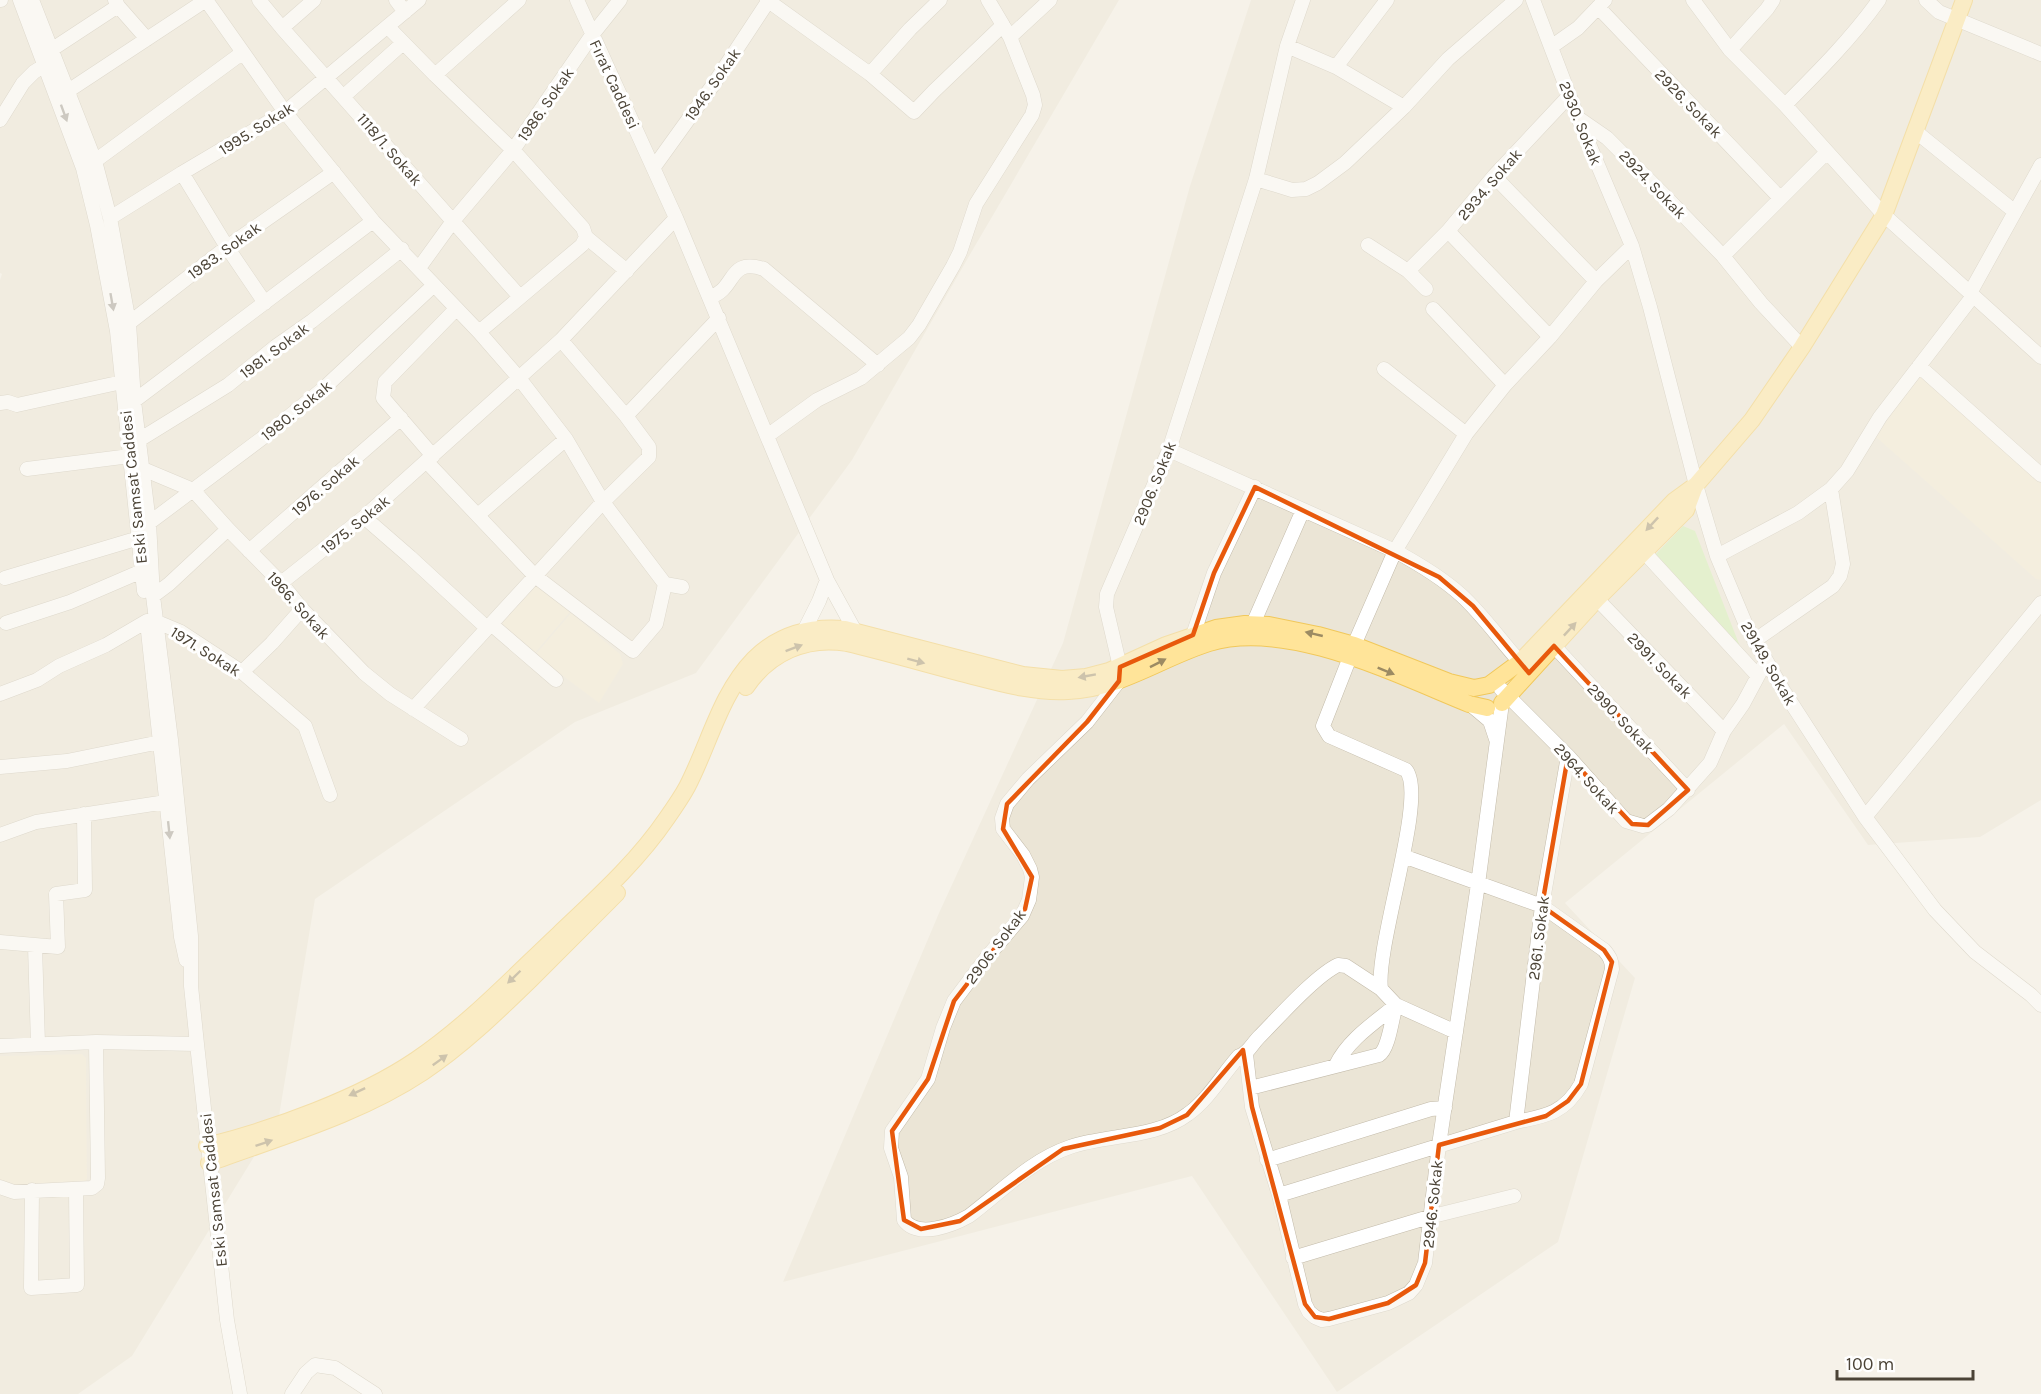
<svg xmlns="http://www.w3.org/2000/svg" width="2041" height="1394" font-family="Karla,sans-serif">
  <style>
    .residential { fill: #ebe5d6 }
    .education { fill: #f1e8d1 }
    .green { fill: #cfeead }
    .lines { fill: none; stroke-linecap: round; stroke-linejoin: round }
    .minor-casing { stroke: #c3bbaa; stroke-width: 15 }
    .major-casing { stroke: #f1c85b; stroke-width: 18 }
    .minor { stroke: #fff; stroke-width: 14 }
    .major { stroke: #ffe499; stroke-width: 16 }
    .oneway { fill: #9c9890 }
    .oneway2 { fill: #9c8b63 }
    .marked { fill: none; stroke: #e8590c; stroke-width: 4.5; stroke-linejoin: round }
    .labels { text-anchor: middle; stroke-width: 6; stroke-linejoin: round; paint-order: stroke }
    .street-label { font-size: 16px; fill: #4b4336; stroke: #fff }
  </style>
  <rect width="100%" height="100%" fill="#f6f2e9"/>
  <path class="residential" d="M 0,0 L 1119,0 L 972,251 L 852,460 L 696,673 L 575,722 L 315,899 L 279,1116 L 132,1356 L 78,1394 L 0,1394 L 0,280 L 2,274 L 0,273 Z
    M 1251,0 L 2041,0 L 2041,800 L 1980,837 L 1868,845 L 1784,724 L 1565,903 L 1635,978 L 1558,1242 L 1337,1392 L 1192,1176 L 783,1282 L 939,913 L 1063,643 L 1190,186 Z"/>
  <path class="education" d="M 1916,377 L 1922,377 L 2041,482 L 2041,580 L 2036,579 L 1876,437 Z
    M 537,585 L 541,586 L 570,612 L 534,654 L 503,628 L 503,622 Z
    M 571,613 L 620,654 L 623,664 L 599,703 L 535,655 Z
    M 82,1054 L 86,1058 L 87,1179 L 83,1184 L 3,1185 L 0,1181 L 0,1056 Z"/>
  <path class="green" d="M 1683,526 L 1695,531 L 1741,649 L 1654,556 Z"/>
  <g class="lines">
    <g class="minor-casing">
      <path id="minor" d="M 0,0 L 1,0
        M 20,0 L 83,168 L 97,225 L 117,331 L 144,591
        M 32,0 L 95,161 L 110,218 L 129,323 L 134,401 L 149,523 L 153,596 L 171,740 L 191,936 L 191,986 L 197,1044 L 227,1320 L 240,1394
        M 115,0 L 118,6 L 147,39
        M 206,0 L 285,112 L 373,221 L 479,332 L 519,378 L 566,439 L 603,502 L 665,584 L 682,587
        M 259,0 L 282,28 L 520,297
        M 396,0 L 405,12
        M 577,0 L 676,218 L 827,580 L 855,631 L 855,638
        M 767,0 L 870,74 L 914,112 L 934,91 L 1003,25
        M 1303,0 L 1287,46 L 1256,179 L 1169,450 L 1107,594 L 1106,607 L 1120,667 L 1119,681 L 1087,722 L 1028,779 L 1007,804 L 1002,818 L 1003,829 L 1023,855 L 1030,869 L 1032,877 L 1029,900 L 1022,916 L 987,957 L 954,1001 L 943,1028 L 928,1079 L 892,1131 L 891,1148 L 901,1177 L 904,1220 C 918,1239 953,1225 969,1216 C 1001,1192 1031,1160 1070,1147 C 1108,1134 1155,1139 1188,1114 C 1209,1099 1222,1075 1239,1056 C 1248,1054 1252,1044 1259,1037 C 1278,1018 1315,976 1338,965 L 1346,966 L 1381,989 L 1396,1005 L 1456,1032
        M 1533,0 L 1578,118 L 1632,246 L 1650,307 L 1696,485 L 1717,556 L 1746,625 L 1783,690 L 1865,817 L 1935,910 L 1975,952 L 2031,995 L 2041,1005
        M 1693,0 L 1730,50 L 1785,105 L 1884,215 L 2041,357
        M 1926,0 L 1939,12 L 2041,54
        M 1598,7 L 1780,198
        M 388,27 L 435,75 L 513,150 L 583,228 L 586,237 L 582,245 L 479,332
        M 282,28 L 314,0
        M 1010,37 L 1050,0
        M 1287,46 L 1336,67 L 1404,107
        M 1551,47 L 1578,28 L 1605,0
        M 51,50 L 118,6
        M 1730,50 L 1767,9 L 1773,0
        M 1336,67 L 1387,0
        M 870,74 L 910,29 L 940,0
        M 435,75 L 519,0
        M 68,91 L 206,0
        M 344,96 L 403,43
        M 1785,105 C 1818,72 1852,38 1879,0
        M 1578,118 L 1607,138 L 1663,194 L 1723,256 L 1761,303 L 1802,347
        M 0,120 L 23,83 L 34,72 L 53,60
        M 1915,131 L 2014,211
        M 95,161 L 242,53
        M 654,167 L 713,85 L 769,0
        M 182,173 L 227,247 L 265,303
        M 1494,176 L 1596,281
        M 1256,179 L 1292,190 L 1306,189 L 1318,183 L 1345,163 L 1404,107 L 1448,59 L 1516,0
        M 110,218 L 182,173 L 285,112 L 419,0
        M 1448,231 L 1550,337
        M 586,237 L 627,271
        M 1368,245 L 1408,271 L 1426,289
        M 1723,256 L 1827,152
        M 419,268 L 453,221 L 513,150 L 592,35 L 620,0
        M 1408,271 L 1448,231 L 1494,176 L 1569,96
        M 1970,293 L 2041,165
        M 710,297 C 737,289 727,257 764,269 L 878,365
        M 1433,309 L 1505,385
        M 124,327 L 227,247 L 334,172
        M 1919,366 L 2041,475
        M 1384,369 L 1466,434
        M 134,401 L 373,221
        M 0,403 L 8,402 L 17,405 L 122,382
        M 626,416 L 719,318
        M 767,436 L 817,400 L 861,378 L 909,338 L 919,325 L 953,266 L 960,252 L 976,204 L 1032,115 L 1035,105 L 1033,95 L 1010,37 L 988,0
        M 139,440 L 228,385 L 275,347 L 312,321 L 402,249
        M 1169,450 L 1395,551 C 1419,564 1441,577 1461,595 C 1483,615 1500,640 1520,662
        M 433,456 L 383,398 L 385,382 L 456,309
        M 427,462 L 535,576 L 633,651 L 656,624 L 665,584
        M 27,469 L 130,456
        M 143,469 L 193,490 L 228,529 L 281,583 L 302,609 L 364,673 L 390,694 L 461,739
        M 478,515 L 566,439
        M 364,517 L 410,557 L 487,628
        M 149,523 L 265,436 L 324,388 L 434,285
        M 249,551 L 401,418
        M 1644,552 L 1758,676
        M 1717,556 L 1798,513 L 1831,489
        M 5,578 L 139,538
        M 281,583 L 364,517 L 561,340 L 676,218
        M 153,596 L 169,584 L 228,529
        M 1597,599 L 1724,731
        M 147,622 L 181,937 L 186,960
        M 6,623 L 70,602 L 142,571
        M 491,624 L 556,680
        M 1253,624 L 1303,510
        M 804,631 L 819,601 L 827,580
        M 1193,635 L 1214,573 L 1255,487
        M 1754,641 L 1833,586 L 1840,576 L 1843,564 L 1831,489 L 1847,471 L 1880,417 L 1973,296
        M 1354,645 L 1395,551 L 1466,434 L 1505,385 L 1550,337 L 1596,281 L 1632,246
        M 1554,646 L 1688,790
        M 1350,657 L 1323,726 L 1329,736 L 1406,770 C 1428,796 1375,945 1381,989
        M 242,672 L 272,643 L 302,609
        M 1501,689 L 1568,756 L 1626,821 L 1643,826 L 1648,825 L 1669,809 L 1710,763 L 1724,731 L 1743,704 L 1766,661
        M 0,694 L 37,680 L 59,666 L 106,645 L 147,621 L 157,622 L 181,632 L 242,672 L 305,726 L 330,795
        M 1471,705 L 1490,721 L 1496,739
        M 413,709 L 603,502 L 649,457 L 649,447 L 626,416 L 561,340
        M 0,767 L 67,761 L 160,742
        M 1865,817 L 2041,603
        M 0,835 L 36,822 L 166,802
        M 0,942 L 58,947 L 56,894 L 85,890 L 84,814
        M 35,946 L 38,1044
        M 0,1046 L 96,1042 L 197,1044
        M 1246,1054 L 1252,1107 L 1279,1195 L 1305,1304 L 1309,1312 L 1315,1317 L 1322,1320 L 1329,1319 L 1388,1303 L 1409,1293 L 1416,1285 L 1425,1263 L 1439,1145 L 1478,884 L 1502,703
        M 1336,1065 C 1348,1040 1374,1023 1395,1006
        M 1250,1088 L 1379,1055 C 1389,1049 1392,1017 1396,1005
        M 1516,1122 L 1542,906 L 1568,756
        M 1267,1160 L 1431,1109 L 1445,1108
        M 0,1187 L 14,1192 L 92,1188 L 97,1184 L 98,1178 L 96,1042
        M 32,1190 L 31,1288 L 77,1285 L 76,1189
        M 1279,1195 L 1516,1122 C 1546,1116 1565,1113 1581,1084 L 1612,969 C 1612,961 1610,957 1604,950 L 1542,906 L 1403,856
        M 1293,1258 L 1429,1217 L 1514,1196
        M 292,1394 L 306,1373 L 315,1365 L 335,1368 L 375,1394"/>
    </g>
    <g class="major-casing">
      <path id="major" d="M 746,687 C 769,653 806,636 847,643 C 885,652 923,663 961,673 C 997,682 1031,693 1068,691 C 1120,689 1161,658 1209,643 C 1287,619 1397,675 1469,704 L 1487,708
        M 1502,703 L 1597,599 L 1686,510 L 1695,486
        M 207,1146 C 274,1129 360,1098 416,1060 C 469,1024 513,977 559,934 C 598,897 637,862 667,818 C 674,808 681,798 687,787 C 709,745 720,694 754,659 C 779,634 811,626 845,629 L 1023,675 L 1062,679 L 1086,677 L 1109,671 L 1166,645 L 1216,628 L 1245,624 L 1269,625 L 1318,635 L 1354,645 L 1449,682 L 1474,688 L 1489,685 L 1520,662 L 1674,501 L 1696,485 L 1752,420 L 1802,347 L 1884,215 L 1964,0
        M 209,1163 C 282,1136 358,1115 423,1072 C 462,1046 496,1013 530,980 C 559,951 588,922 617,893"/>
    </g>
    <use href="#minor" class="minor"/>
    <use href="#major" class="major"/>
  </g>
  <defs><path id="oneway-solid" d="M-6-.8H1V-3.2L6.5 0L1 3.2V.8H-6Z" transform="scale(1.5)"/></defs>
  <g class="oneway">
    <use href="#oneway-solid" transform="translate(64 113) rotate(70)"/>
    <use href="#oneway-solid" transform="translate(112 302) rotate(80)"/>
    <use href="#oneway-solid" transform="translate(169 830) rotate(84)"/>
  </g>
  <g class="oneway2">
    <use href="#oneway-solid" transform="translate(1652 524) rotate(133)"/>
    <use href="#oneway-solid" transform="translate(1570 629) rotate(-47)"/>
    <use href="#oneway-solid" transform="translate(1314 634) rotate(-167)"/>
    <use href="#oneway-solid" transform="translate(794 648) rotate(-21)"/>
    <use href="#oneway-solid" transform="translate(916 661) rotate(15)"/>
    <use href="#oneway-solid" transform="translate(1158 663) rotate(-27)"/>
    <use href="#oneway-solid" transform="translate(1386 671) rotate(22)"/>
    <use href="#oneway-solid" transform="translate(1087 676) rotate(170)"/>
    <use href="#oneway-solid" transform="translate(514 977) rotate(136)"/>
    <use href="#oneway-solid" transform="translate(440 1060) rotate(-36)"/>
    <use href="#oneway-solid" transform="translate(357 1092) rotate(155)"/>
    <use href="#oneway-solid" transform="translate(264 1143) rotate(-19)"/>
  </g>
  <path d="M0 0H2041V1394H0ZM 1255,487 L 1439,577 L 1473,606 L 1529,673 L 1554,646 L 1688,790 L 1648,825 L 1632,824 L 1568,756 L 1542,906 L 1604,950 L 1612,962 L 1581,1084 L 1568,1101 L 1546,1116 L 1439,1145 L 1425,1263 L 1416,1285 L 1388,1303 L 1329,1319 L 1315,1317 L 1305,1304 L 1252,1107 L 1243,1050 L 1187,1115 L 1160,1128 L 1063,1149 L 960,1221 L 921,1229 L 904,1220 L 892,1131 L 928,1079 L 954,1001 L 1025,909 L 1032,877 L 1003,829 L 1007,804 L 1087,722 L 1119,681 L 1120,667 L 1193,635 L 1214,573 Z" fill="#f6f2e9" fill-opacity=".55" fill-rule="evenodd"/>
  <path class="marked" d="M 1255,487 L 1439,577 L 1473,606 L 1529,673 L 1554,646 L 1688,790 L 1648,825 L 1632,824 L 1568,756 L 1542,906 L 1604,950 L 1612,962 L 1581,1084 L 1568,1101 L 1546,1116 L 1439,1145 L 1425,1263 L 1416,1285 L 1388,1303 L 1329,1319 L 1315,1317 L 1305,1304 L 1252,1107 L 1243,1050 L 1187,1115 L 1160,1128 L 1063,1149 L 960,1221 L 921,1229 L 904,1220 L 892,1131 L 928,1079 L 954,1001 L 1025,909 L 1032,877 L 1003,829 L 1007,804 L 1087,722 L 1119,681 L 1120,667 L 1193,635 L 1214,573 Z"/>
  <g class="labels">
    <g class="street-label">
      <text transform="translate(615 84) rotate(65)" y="6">Fırat Caddesi</text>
      <text transform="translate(712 84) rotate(-55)" y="6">1946. Sokak</text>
      <text transform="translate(1689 103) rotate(46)" y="6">2926. Sokak</text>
      <text transform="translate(545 104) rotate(-55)" y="6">1986. Sokak</text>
      <text transform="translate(1581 123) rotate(68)" y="6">2930. Sokak</text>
      <text transform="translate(256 128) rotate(-32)" y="6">1995. Sokak</text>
      <text transform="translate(390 149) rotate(49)" y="6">1118/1. Sokak</text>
      <text transform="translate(1489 184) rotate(-49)" y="6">2934. Sokak</text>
      <text transform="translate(1653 184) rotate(46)" y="6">2924. Sokak</text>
      <text transform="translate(224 250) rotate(-36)" y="6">1983. Sokak</text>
      <text transform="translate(274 350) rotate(-37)" y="6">1981. Sokak</text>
      <text transform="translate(296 410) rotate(-39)" y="6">1980. Sokak</text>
      <text transform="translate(1154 483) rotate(-68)" y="6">2906. Sokak</text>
      <text transform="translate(325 485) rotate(-41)" y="6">1976. Sokak</text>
      <text transform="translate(133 487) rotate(-96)" y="6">Eski Samsat Caddesi</text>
      <text transform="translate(355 524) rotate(-39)" y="6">1975. Sokak</text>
      <text transform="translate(299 605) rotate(48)" y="6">1966. Sokak</text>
      <text transform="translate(206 651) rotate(32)" y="6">1971. Sokak</text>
      <text transform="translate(1769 663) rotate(60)" y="6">29149. Sokak</text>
      <text transform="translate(1660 665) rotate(46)" y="6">2991. Sokak</text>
      <text transform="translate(1621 718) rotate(47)" y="6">2990. Sokak</text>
      <text transform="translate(1587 778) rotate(48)" y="6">2964. Sokak</text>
      <text transform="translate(1538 938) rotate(-83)" y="6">2961. Sokak</text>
      <text transform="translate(995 946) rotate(-53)" y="6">2906. Sokak</text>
      <text transform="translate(213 1190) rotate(-96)" y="6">Eski Samsat Caddesi</text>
      <text transform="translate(1432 1204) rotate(-84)" y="6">2946. Sokak</text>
    </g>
  </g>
  <path d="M1837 1370v9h136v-9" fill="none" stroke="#4b4336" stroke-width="3"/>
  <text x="1846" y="1370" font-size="18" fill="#4b4336" stroke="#ffffff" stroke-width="4.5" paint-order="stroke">100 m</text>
</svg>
